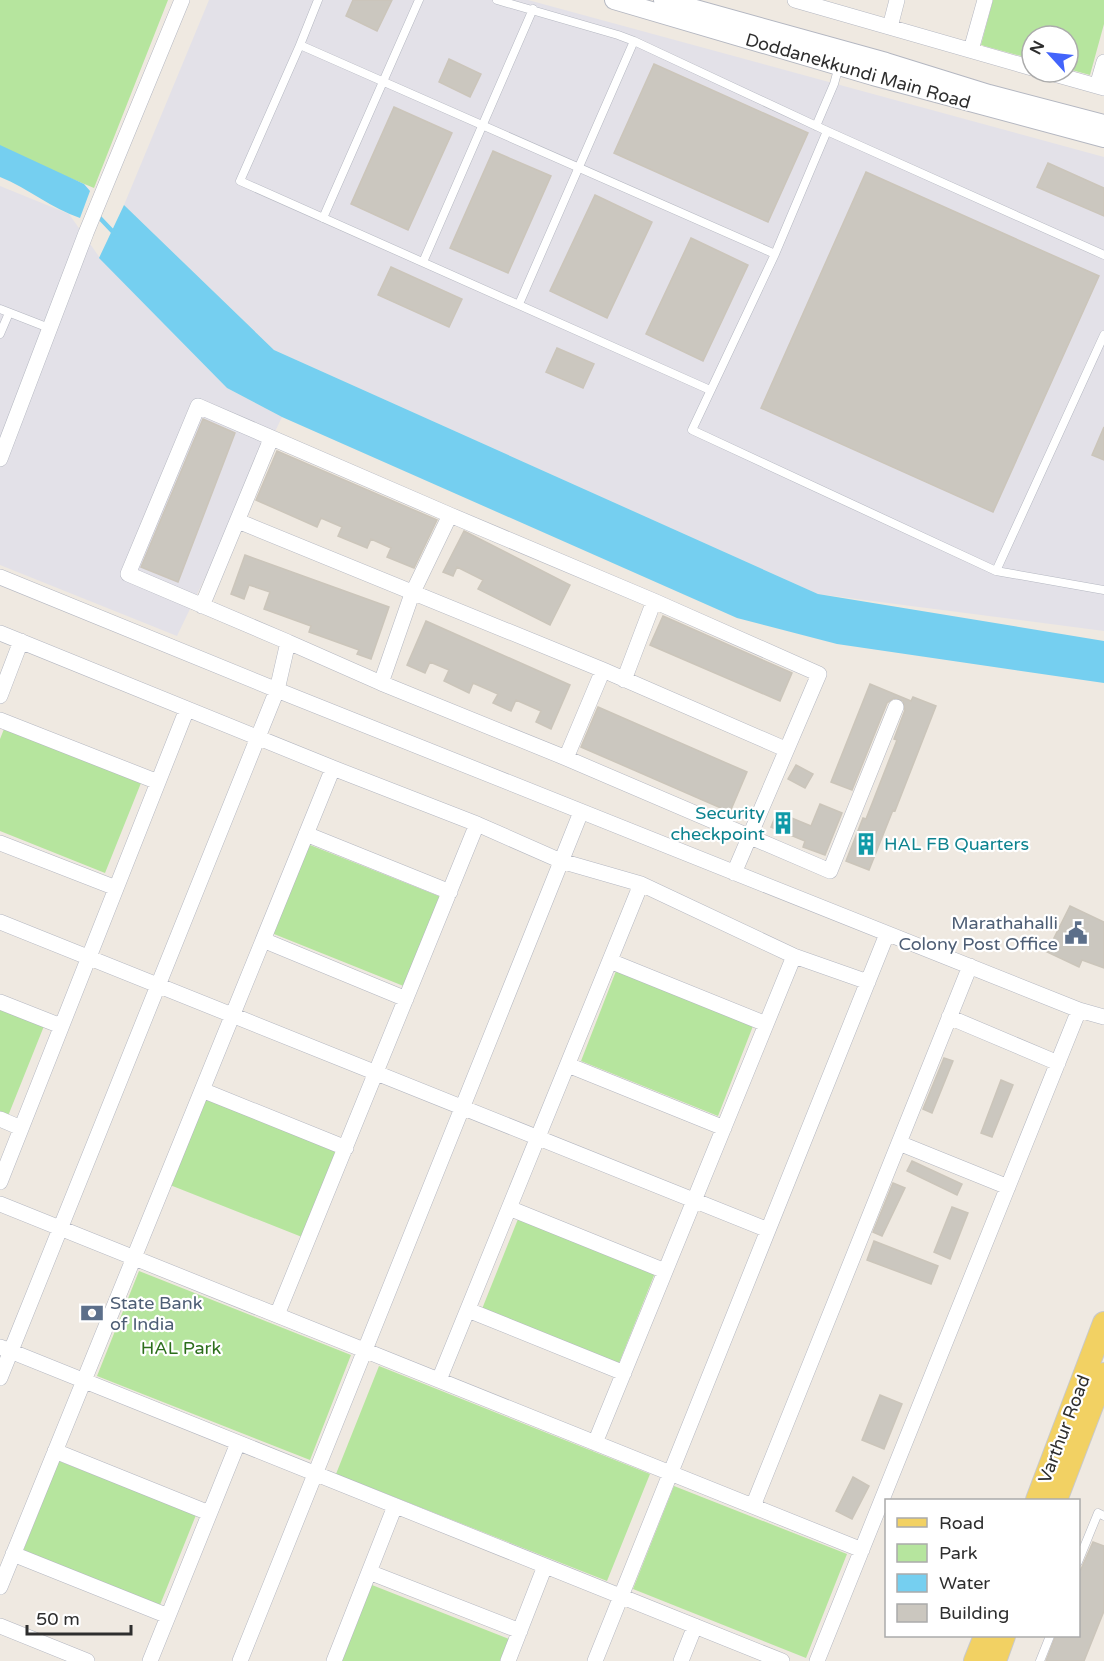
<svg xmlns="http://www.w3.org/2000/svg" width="1104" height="1661" font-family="'Varela Round',sans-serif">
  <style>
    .industrial { fill: #e3e1e8 }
    .green { fill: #b6e59e }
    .water { fill: #75cff0 }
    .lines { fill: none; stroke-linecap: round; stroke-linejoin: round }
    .stream { stroke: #75cff0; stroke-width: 4.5 }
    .building { fill: #cbc7bf; stroke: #cbc5ba; stroke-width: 1.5 }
    .service-casing { stroke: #b4b7c1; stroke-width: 9 }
    .minor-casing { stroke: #b4b7c1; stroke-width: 16 }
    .tertiary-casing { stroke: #b4b7c1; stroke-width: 20 }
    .primary-casing { stroke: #c9c9c9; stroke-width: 24 }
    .service { stroke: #fff; stroke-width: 8 }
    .minor { stroke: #fff; stroke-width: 15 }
    .tertiary { stroke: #fff; stroke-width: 18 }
    .primary { stroke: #f2d163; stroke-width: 22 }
    .labels { text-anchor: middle; stroke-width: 4.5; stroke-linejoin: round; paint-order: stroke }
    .street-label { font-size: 18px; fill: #2e2e2e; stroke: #fff }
    .culture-label { font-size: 18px; fill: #0d838f; stroke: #fff; text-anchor: end }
    .service-label { font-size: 18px; fill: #4e5e75; stroke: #fff; text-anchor: end }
    .park-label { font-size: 18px; fill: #2c6e1b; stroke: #fff }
  </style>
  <rect width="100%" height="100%" fill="#efe9e1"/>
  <path class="industrial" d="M 209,0 L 528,0 L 1104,157 L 1104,631 L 818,594 L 274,350 L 124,205 Z
    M 0,186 L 69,214 L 100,258 L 227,388 L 282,417 L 177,636 L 0,565 Z"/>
  <path class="green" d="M 0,0 L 168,0 L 94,188 L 0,149 Z
    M 993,0 L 1104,0 L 1104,24 L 1090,75 L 1068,69 L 1068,36 L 1032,36 L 1032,59 L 981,45 Z
    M 4,729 L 141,783 L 105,873 L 0,831 L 0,739 Z
    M 305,843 L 441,897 L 406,987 L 269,932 Z
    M 616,971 L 753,1026 L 718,1116 L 581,1061 Z
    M 0,1008 L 44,1026 L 8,1116 L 0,1113 Z
    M 206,1095 L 343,1149 L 307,1239 L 170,1185 Z
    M 518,1219 L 655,1273 L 619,1363 L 482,1309 Z
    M 139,1271 L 351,1355 L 310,1460 L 97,1376 Z
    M 379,1366 L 650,1474 L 607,1581 L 336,1474 Z
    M 59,1461 L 196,1515 L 160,1605 L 23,1551 Z
    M 674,1486 L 847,1554 L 806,1658 L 633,1589 Z
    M 372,1585 L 509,1639 L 500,1661 L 342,1661 Z"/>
  <path class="water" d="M 0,145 L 84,184 L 90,191 L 80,218 C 52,209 28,188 0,177 Z
    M 124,205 L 274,350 L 818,594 L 1104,641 L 1104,683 L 837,644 L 737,618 L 282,417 L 227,388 L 99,258 Z"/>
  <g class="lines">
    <path class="stream" d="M 98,216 L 115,234"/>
  </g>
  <path class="building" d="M 353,0 L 392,0 L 377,31 L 346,16 Z
    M 449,59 L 481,74 L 470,97 L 439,82 Z
    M 654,64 L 808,133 L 768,222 L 614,153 Z
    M 394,107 L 452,133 L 408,230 L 351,204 Z
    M 493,151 L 551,176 L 508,273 L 450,248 Z
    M 1048,163 L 1104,188 L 1104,216 L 1037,187 Z
    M 866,172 L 1099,276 L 993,512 L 761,408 Z
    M 595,195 L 652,222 L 607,318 L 550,291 Z
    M 691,238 L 748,265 L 703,361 L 646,334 Z
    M 391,267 L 462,299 L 449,327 L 378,295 Z
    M 557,348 L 594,364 L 583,388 L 546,372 Z
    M 203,419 L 235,433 L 178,582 L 141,567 Z
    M 1104,427 L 1104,460 L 1092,455 Z
    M 277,451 L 437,520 L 414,568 L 387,557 L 391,548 L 371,539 L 367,548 L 338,536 L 342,527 L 321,518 L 317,527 L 256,500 Z
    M 464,531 L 570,585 L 550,625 L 478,589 L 483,580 L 457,567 L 453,576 L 443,572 Z
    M 245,555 L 389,607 L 371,659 L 357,654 L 359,650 L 309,632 L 311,626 L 264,609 L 270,592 L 249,585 L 244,599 L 231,594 Z
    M 663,616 L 792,673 L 780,701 L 650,645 Z
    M 426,621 L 570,685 L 551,729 L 536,722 L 541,711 L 516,700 L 511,711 L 493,703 L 498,694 L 473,683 L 469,693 L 444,681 L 449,670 L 430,662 L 425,673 L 407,665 Z
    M 870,684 L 911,701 L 913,697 L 936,706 L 895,811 L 893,810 L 869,870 L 846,861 L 863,818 L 866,819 L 897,740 L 894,739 L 905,710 L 903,701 L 894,698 L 887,703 L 852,790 L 831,782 Z
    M 598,707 L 747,772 L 730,812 L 581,747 Z
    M 796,765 L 813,774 L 805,788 L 788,779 Z
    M 820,804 L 842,813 L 825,855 L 803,847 L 805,841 L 771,827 L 777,812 L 811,826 Z
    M 1070,906 L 1104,922 L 1104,968 L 1082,960 L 1079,967 L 1047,952 Z
    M 944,1058 L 953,1061 L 932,1113 L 923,1109 Z
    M 1001,1080 L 1013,1085 L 992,1137 L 981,1133 Z
    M 912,1161 L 962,1184 L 957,1195 L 907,1171 Z
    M 893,1183 L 905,1188 L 882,1236 L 873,1232 Z
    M 952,1207 L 968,1213 L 950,1259 L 934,1252 Z
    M 874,1241 L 938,1266 L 931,1284 L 867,1260 Z
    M 880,1395 L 902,1404 L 884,1449 L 862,1440 Z
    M 853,1477 L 869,1486 L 852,1519 L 836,1511 Z
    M 1093,1542 L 1104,1546 L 1104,1611 L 1084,1661 L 1046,1661 L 1056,1635 L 1078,1635 L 1078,1576 Z"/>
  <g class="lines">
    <g class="service-casing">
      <path id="service" d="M 497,0 L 618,35 L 634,41 L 827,131 L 1104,255
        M 300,45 L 318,0
        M 816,126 L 834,84 L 839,66
        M 827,131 L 775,254 L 692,430 L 996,571 L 1104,590
        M 323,218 L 419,0
        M 423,262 L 533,9
        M 519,304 L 634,41
        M 0,309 L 49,328
        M 0,334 L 9,313
        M 710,390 L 240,181 L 300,45 L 775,254
        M 996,571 L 1104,335
        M 1078,1562 L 1098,1513 L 1104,1516
        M 1040,1661 L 1050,1636"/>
    </g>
    <g class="minor-casing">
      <path id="minor" d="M 795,0 L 1032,68
        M 890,27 L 897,0
        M 971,50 L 985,0
        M 1047,72 L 1104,88
        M 1097,86 L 1104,62
        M 0,459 L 86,233 L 182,0
        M 238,521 L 603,670 L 785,749
        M 0,577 L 277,690 L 1079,1010 L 1104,1017
        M 202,606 L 271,439
        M 0,633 L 333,768 L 477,824 L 561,861 L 641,884 L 794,956 L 868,982
        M 288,642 L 128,574 L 198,406 L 450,515
        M 624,680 L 654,601
        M 381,683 L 566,758 L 830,871 L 896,707
        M 0,696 L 21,641
        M 0,720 L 158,782
        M 566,758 L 603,670
        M 306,834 L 450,892
        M 0,843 L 116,888
        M 0,922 L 768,1230
        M 263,940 L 406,999
        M 610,961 L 766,1024
        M 0,1002 L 61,1026
        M 949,1017 L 1058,1063
        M 568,1065 L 724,1128
        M 202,1090 L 346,1148
        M 0,1119 L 21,1128
        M 899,1143 L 1008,1187
        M 0,1182 L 187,709
        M 0,1204 L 862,1550
        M 509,1208 L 665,1271
        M 468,1310 L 624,1373
        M 277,1315 L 477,824
        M 0,1347 L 782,1661
        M 0,1378 L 277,690 L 288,642 L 381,683 L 412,594 L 450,515 L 654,601 L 819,674 L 734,873
        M 439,1380 L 641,884
        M 595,1443 L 794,956
        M 55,1451 L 209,1513
        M 753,1506 L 970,966
        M 13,1554 L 168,1616
        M 369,1572 L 520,1631
        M 0,1587 L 333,768
        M 0,1626 L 87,1661
        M 150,1661 L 238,1443
        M 240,1661 L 581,812
        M 334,1661 L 395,1506
        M 508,1661 L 545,1566
        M 595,1661 L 887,934
        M 681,1661 L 695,1626
        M 817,1661 L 1079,1010"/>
    </g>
    <g class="tertiary-casing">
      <path id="tertiary" d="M 614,0 L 873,76 L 1104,138
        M 663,0 L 886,62 L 989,94 L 1104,124"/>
    </g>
    <g class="primary-casing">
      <path id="primary" d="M 1037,1500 L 1104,1323
        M 1056,1500 L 1104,1374
        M 975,1661 L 985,1636
        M 995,1661 L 1004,1636"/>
    </g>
    <use href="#service" class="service"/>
    <use href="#minor" class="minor"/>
    <use href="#tertiary" class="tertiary"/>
    <use href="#primary" class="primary"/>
  </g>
  <defs>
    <g id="building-bare" transform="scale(1.8)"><path d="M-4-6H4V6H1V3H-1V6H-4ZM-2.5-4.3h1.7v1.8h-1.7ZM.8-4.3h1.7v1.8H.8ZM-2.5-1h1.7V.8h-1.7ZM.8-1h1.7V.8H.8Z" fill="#0f9aa8" stroke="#fff" stroke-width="2.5" paint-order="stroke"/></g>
    <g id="civic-bare" transform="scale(1.8)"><path d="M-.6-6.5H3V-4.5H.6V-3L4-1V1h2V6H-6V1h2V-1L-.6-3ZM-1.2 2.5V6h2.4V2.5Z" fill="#5c6f8a" stroke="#fff" stroke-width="2.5" paint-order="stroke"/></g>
    <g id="bank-bare" transform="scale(1.8)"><path d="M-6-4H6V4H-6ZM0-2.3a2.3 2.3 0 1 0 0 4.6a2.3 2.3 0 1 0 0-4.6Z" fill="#5c6f8a" stroke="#fff" stroke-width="2.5" paint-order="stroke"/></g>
  </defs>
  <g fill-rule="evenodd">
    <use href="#building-bare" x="783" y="823"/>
    <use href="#building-bare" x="866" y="844"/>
    <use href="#civic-bare" x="1076" y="933"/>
    <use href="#bank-bare" x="92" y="1313"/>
  </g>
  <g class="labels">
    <g class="street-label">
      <text transform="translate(858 71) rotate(16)" y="6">Doddanekkundi Main Road</text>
      <text transform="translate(1064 1429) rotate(-69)" y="6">Varthur Road</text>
    </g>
    <g class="culture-label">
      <text x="765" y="819">Security<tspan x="765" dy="21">checkpoint</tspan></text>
      <text x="884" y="850" text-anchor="start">HAL FB Quarters</text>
    </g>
    <g class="service-label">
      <text x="1058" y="929">Marathahalli<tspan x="1058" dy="21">Colony Post Office</tspan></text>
      <text x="110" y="1309" text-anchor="start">State Bank<tspan x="110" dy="21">of India</tspan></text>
    </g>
    <g class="park-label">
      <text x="181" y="1354">HAL Park</text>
    </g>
  </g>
  <rect x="885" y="1499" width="195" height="138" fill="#ffffff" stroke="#ababab" stroke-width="1.5"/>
  <rect x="897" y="1518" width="30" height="9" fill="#f2d163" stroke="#ababab" stroke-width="1.5"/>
  <text x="939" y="1529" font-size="18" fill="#2e2e2e">Road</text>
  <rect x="897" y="1544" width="30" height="18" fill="#b6e59e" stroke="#ababab" stroke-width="1.5"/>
  <text x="939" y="1559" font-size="18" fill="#2e2e2e">Park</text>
  <rect x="897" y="1574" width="30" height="18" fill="#75cff0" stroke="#ababab" stroke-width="1.5"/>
  <text x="939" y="1589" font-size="18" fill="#2e2e2e">Water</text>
  <rect x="897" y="1604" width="30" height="18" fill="#cbc7bf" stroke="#ababab" stroke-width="1.5"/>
  <text x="939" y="1619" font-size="18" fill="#2e2e2e">Building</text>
  <g transform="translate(1050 54) rotate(297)"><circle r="28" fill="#ffffff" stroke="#ababab" stroke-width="1.5"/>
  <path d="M0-4.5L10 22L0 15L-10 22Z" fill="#4264fb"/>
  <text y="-9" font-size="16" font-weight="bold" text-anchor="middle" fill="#2e2e2e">N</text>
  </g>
  <path d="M27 1625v9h104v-9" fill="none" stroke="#2e2e2e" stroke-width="3"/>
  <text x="36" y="1625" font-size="18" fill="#2e2e2e" stroke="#ffffff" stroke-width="4.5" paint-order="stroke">50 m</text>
</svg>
